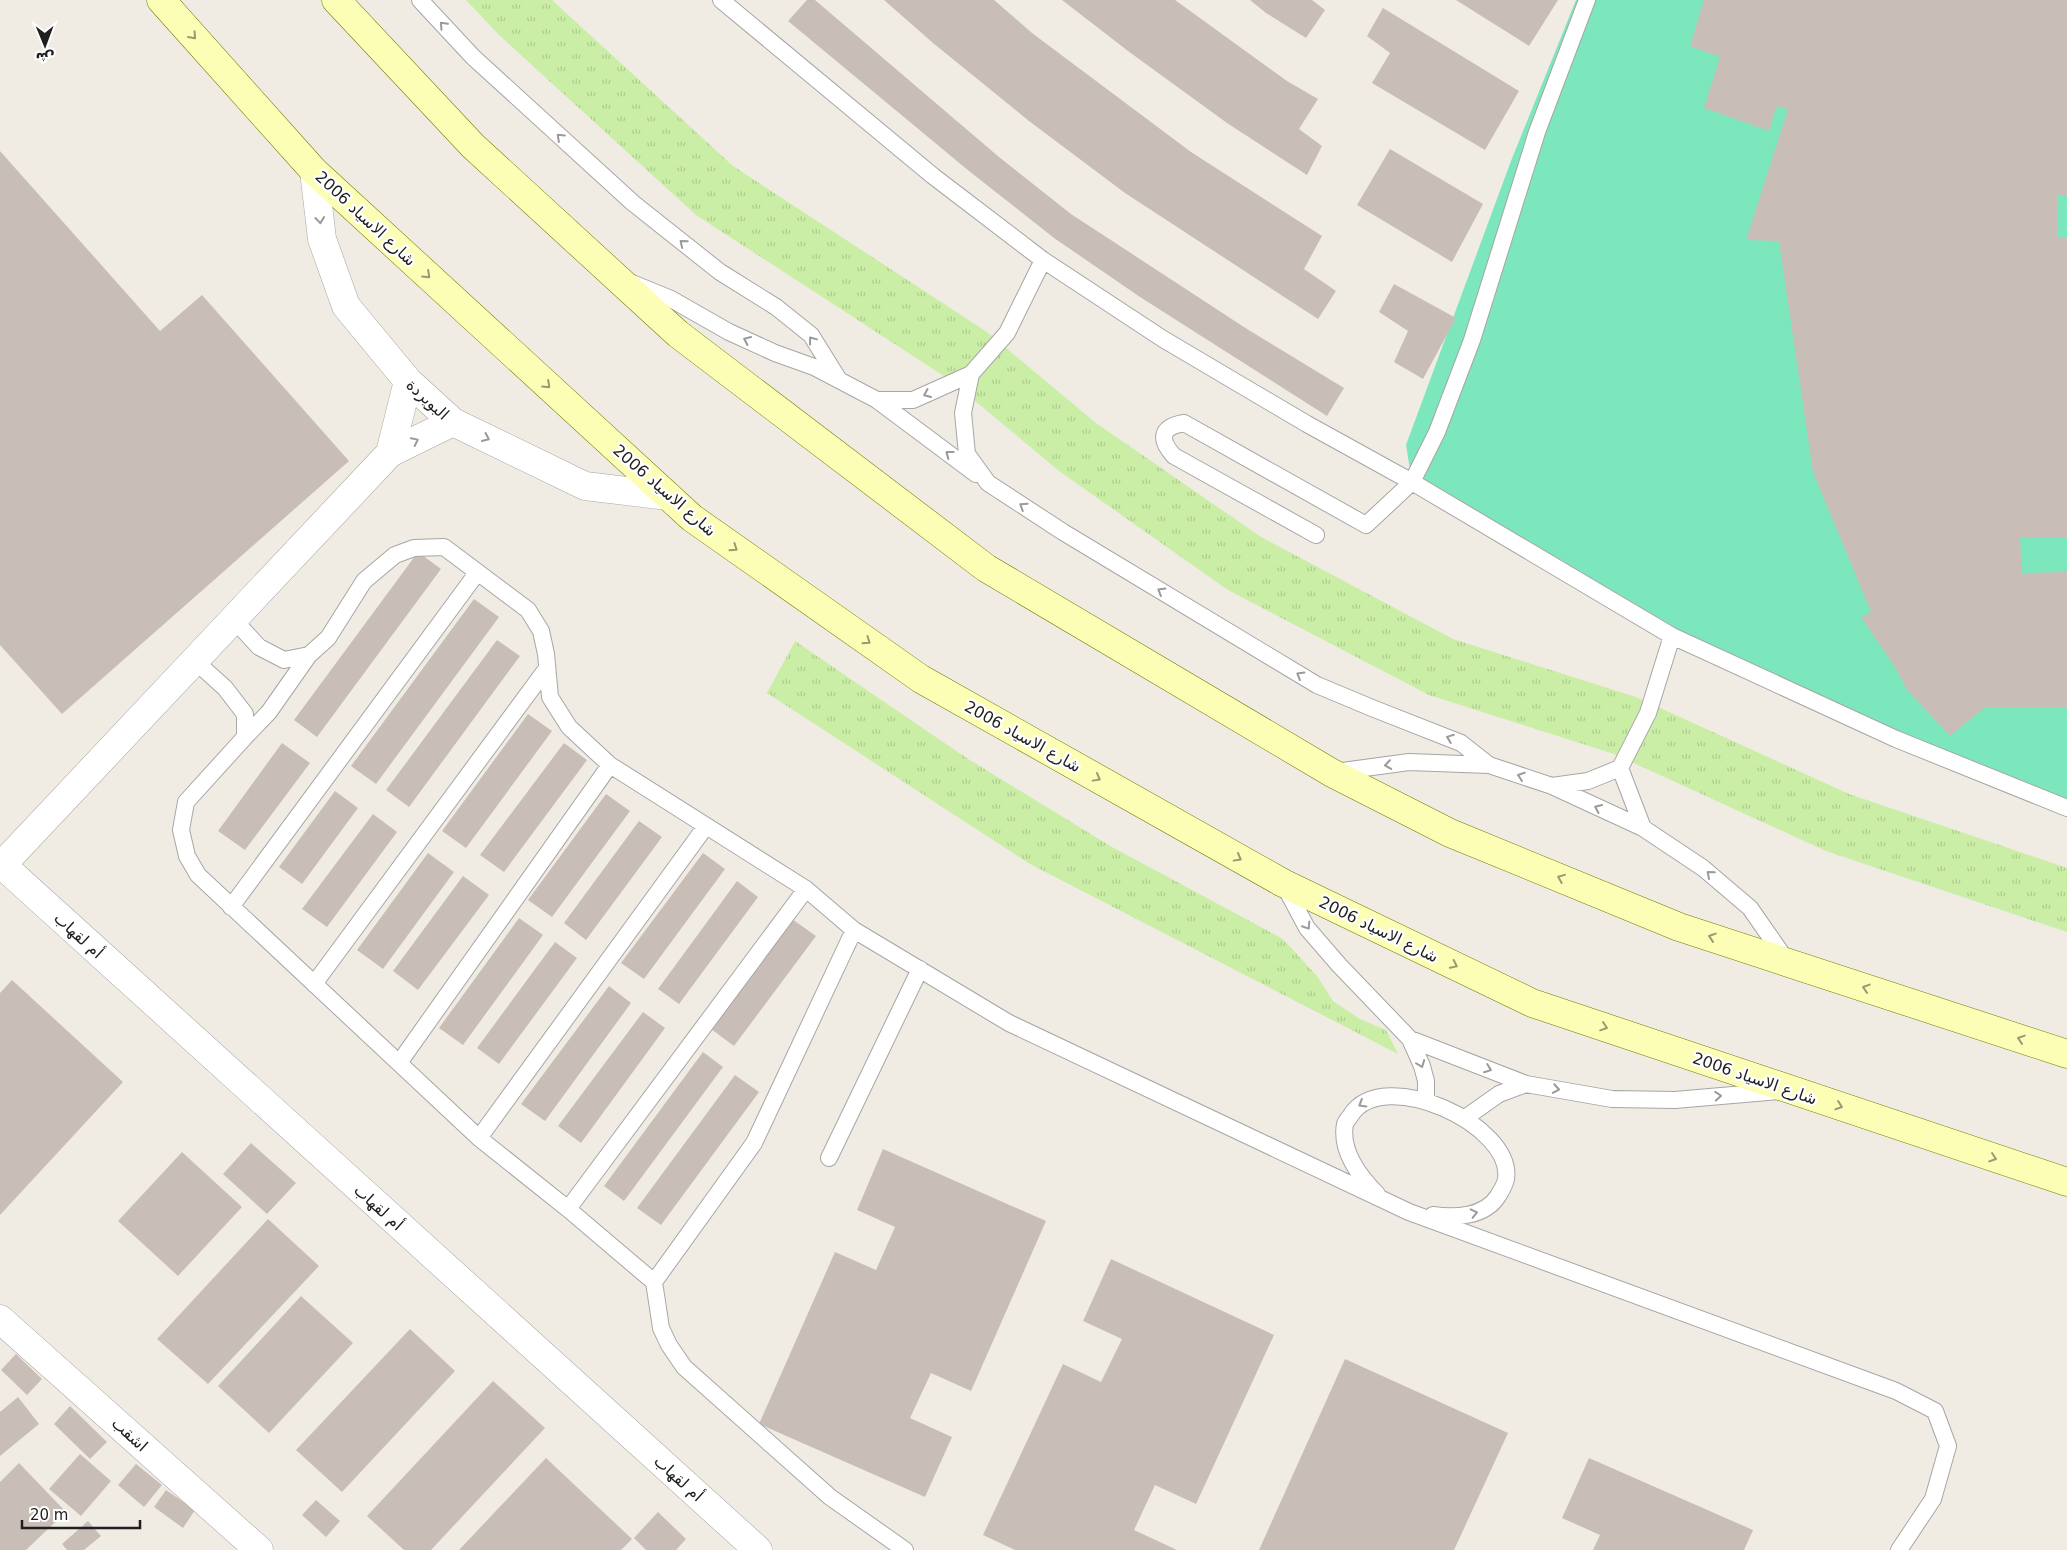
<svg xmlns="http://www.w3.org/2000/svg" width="2067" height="1550" font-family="'DejaVu Sans',Cairo,sans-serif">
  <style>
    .grass { fill: url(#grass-tufts) }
    .pitch { fill: #7ce6bd }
    .building { fill: #c9beb7 }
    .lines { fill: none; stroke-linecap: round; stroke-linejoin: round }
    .service-casing { stroke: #a6a6a6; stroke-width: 18 }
    .minor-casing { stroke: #a6a6a6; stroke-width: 29 }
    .secondary-casing { stroke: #6e7b00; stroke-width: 29 }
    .service { stroke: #fff; stroke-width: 16 }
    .minor { stroke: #fff; stroke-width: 28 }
    .secondary { stroke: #fbfeb4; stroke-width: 28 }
    .oneway { stroke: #9a9a9a }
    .oneway2 { stroke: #989a71 }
    .labels { text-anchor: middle; stroke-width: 4.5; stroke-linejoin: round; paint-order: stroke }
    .street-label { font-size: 16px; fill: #1f1f1f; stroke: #fff }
  </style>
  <defs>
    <pattern id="grass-tufts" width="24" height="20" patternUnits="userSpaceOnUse" patternTransform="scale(1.25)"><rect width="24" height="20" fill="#caeea6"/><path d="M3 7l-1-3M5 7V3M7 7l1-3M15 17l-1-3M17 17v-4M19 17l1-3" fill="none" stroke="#adcc8e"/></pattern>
  </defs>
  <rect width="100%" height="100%" fill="#f0ece4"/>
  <path class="grass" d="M 466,0 L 552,0 L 733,166 L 987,332 L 1096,423 L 1261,537 L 1453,639 L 1636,697 L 1849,794 L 2067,868 L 2067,932 L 1826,851 L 1614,754 L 1429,695 L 1228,590 L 1059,471 L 950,380 L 696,215 L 499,35 Z
    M 795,641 L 965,757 L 1112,847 L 1283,939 L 1317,976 L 1333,1001 L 1360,1019 L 1386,1030 L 1398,1054 L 1030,864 L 767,693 Z"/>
  <path class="pitch" d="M 1576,0 L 2067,0 L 2067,808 L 1672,636 L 1412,482 L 1406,445 L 1511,161 Z"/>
  <path class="building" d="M 807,0 L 815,0 L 999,157 L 1071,214 L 1247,329 L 1344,388 L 1327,416 L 1140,297 L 1054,238 L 969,171 L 788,21 Z
    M 884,0 L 994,0 L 1032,33 L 1191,152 L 1322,236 L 1304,269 L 1336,291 L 1318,319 L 1125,193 L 1029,121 L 933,43 Z
    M 1062,0 L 1175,0 L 1287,81 L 1318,99 L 1299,129 L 1322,146 L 1307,175 L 1227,123 L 1128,51 Z
    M 1250,0 L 1312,0 L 1325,10 L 1306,38 L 1266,13 Z
    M 1456,0 L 1558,0 L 1529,46 Z
    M 1704,0 L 2067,0 L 2067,196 L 2057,196 L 2057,237 L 2067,238 L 2067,537 L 2020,538 L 2022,573 L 2067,572 L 2067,707 L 1985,707 L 1950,736 L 1908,691 L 1893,664 L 1861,617 L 1871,612 L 1813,472 L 1779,241 L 1746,240 L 1788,109 L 1776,107 L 1769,131 L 1704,108 L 1720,57 L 1690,46 Z
    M 1383,8 L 1519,91 L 1485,150 L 1372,83 L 1390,53 L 1367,36 Z
    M 1390,149 L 1483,204 L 1452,262 L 1357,205 Z
    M 0,151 L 160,331 L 202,295 L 349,461 L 62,714 L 0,645 Z
    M 1394,284 L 1456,318 L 1423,379 L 1394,362 L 1408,331 L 1379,312 Z
    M 418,552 L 441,569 L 317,737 L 294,720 Z
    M 474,599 L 499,617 L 376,784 L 351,766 Z
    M 497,640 L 520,656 L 409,807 L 386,790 Z
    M 528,714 L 552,731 L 466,848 L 442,831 Z
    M 282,743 L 310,763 L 245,850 L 218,831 Z
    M 564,743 L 587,760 L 504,872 L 480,855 Z
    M 335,791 L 358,808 L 302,884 L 279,867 Z
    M 606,794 L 630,811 L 552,917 L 528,900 Z
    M 373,814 L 397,832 L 327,927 L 302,909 Z
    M 639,821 L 662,837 L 586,940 L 564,923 Z
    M 428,853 L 454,872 L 383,969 L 357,950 Z
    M 703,853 L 725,869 L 644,979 L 621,963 Z
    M 463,876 L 489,895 L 418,990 L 393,971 Z
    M 737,881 L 758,897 L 679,1004 L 658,989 Z
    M 519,918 L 543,935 L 463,1045 L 439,1028 Z
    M 792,919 L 816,936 L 734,1046 L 711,1029 Z
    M 555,942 L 577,958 L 499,1064 L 477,1048 Z
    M 12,980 L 123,1082 L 0,1215 L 0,993 Z
    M 609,986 L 631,1003 L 545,1121 L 521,1104 Z
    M 643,1012 L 665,1028 L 581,1143 L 558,1126 Z
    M 703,1052 L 723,1067 L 624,1201 L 604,1186 Z
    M 735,1075 L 759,1092 L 661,1225 L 637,1208 Z
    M 251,1143 L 296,1183 L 267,1214 L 223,1174 Z
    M 883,1149 L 1046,1221 L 971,1391 L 931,1373 L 910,1418 L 952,1437 L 925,1497 L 759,1424 L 835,1252 L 876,1270 L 895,1227 L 857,1210 Z
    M 182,1152 L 242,1207 L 178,1276 L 118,1221 Z
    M 268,1219 L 319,1266 L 208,1384 L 157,1339 Z
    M 1111,1259 L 1274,1335 L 1196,1504 L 1155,1485 L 1134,1530 L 1177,1550 L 1015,1550 L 983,1535 L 1063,1364 L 1101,1382 L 1122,1339 L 1083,1321 Z
    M 301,1296 L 353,1343 L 269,1433 L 218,1386 Z
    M 410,1329 L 455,1371 L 342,1492 L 296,1450 Z
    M 16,1354 L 42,1379 L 27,1395 L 1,1370 Z
    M 1345,1359 L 1508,1433 L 1454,1550 L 1259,1550 Z
    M 493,1381 L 545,1428 L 431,1550 L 404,1550 L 367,1516 Z
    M 18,1397 L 39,1424 L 0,1456 L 0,1412 Z
    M 70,1406 L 107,1442 L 90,1459 L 54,1424 Z
    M 80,1454 L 111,1481 L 81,1516 L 49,1489 Z
    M 546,1458 L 632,1539 L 621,1550 L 459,1550 Z
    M 1589,1458 L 1753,1530 L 1744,1550 L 1593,1550 L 1600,1535 L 1562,1518 Z
    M 19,1463 L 66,1512 L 26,1550 L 0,1550 L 0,1482 Z
    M 136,1464 L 162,1485 L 144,1507 L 118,1485 Z
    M 166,1490 L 195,1510 L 183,1528 L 154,1507 Z
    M 316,1500 L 340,1521 L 326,1537 L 302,1515 Z
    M 658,1512 L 686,1539 L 676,1550 L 646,1550 L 634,1538 Z
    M 88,1521 L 101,1536 L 84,1550 L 67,1550 L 62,1544 Z"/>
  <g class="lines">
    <g class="service-casing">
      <path id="service" d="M 420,0 L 473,57 L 633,203 L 720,272 L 776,307 L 811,335 L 839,380
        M 721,0 L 933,176 L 1043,260 L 1163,339 L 1307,424 L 1412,482 L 1672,636 L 1896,739 L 2067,808
        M 632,283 L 671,299 L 729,332 L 775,353 L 814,367 L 877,400 L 913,400 L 971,374 L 1007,333 L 1043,260
        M 971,374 L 963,413 L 967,454 L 988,483 L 1063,532 L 1317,685 L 1372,708 L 1461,743 L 1489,765
        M 877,400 L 976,474
        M 1316,535 L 1174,456 C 1159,440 1160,427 1184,423 L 1366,525 L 1412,482 L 1437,432 L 1472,340 L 1537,132 L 1587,0
        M 233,619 L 259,647 L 284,660 L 309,655 L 328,638 L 364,581 L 395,555 L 414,548 L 444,547 L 528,610 L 541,631 L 546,654 L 550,697 L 569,727 L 610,765 L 806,889 L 854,930
        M 195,661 L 225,688 L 245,714 L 245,737 L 186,802 L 181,830 L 187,856 L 198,875 L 479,1138 L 568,1209 L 654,1282
        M 245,737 L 269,712 L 309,655
        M 1620,768 L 1643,828
        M 1335,772 L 1409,762 L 1489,765 L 1552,786 L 1643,828 L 1703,868 L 1750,908 L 1787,961
        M 1552,786 L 1588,781 L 1620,768 L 1648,713 L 1672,636
        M 1284,885 L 1307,928 L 1339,965 L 1410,1039 L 1422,1066 L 1426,1081 L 1426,1101
        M 231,907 L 477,573
        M 314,984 L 547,668
        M 1410,1039 L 1526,1084
        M 399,1063 L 610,765
        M 1465,1118 L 1499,1094 L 1526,1084 L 1612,1099 L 1675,1100 L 1779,1091
        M 479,1138 L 706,826
        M 829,1158 L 920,969
        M 1377,1194 C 1359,1176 1340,1151 1345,1124 C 1346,1121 1349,1118 1351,1115 C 1383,1065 1514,1125 1506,1179 C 1505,1185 1501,1191 1498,1196 C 1485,1217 1455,1218 1433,1215
        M 568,1209 L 806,889
        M 905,1550 L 830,1497 L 684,1367 L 669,1345 L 661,1328 L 654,1282 L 754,1143 L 854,930 L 1009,1023 L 1409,1212 L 1896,1391 L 1935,1411 L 1948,1446 L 1933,1499 L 1899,1550"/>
    </g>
    <g class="minor-casing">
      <path id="minor" d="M 314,171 L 322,239 L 346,306 L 408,381 L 453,422 L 585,486 L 668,496
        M 408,381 L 390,453 L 453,422
        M 0,863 L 758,1550
        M 2,865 L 390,453
        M 0,1319 L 259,1550"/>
    </g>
    <g class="secondary-casing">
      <path id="secondary" d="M 161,0 L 314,171 L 692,518 L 921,679 L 1283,883 L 1532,1003 L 2067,1182
        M 336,0 L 473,146 L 678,334 L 986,568 L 1332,773 L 1450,833 L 1679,927 L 2067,1054"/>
    </g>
    <use href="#service" class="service"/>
    <use href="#minor" class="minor"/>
    <use href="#secondary" class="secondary"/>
  </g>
  <defs><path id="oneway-chevron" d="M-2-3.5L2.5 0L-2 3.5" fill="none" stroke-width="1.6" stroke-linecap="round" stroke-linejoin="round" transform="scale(1.25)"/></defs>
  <g class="oneway">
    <use href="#oneway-chevron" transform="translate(443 25) rotate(-133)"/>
    <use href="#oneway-chevron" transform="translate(560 137) rotate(-137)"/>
    <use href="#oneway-chevron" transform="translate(320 220) rotate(84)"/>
    <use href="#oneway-chevron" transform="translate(683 243) rotate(-141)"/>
    <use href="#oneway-chevron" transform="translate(747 340) rotate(-155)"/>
    <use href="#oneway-chevron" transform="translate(812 340) rotate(-127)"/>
    <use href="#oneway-chevron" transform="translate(927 394) rotate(156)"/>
    <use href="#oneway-chevron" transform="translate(486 438) rotate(25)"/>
    <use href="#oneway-chevron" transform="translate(415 441) rotate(-26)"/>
    <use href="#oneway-chevron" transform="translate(949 454) rotate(-143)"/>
    <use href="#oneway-chevron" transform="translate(1023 506) rotate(-147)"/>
    <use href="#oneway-chevron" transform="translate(1161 591) rotate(-149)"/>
    <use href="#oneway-chevron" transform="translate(1300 675) rotate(-149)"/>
    <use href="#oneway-chevron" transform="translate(1450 738) rotate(-159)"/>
    <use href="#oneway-chevron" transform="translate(1388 765) rotate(172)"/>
    <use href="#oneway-chevron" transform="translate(1521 776) rotate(-161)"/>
    <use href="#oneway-chevron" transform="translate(1598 808) rotate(-156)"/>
    <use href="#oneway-chevron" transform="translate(1710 874) rotate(-139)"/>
    <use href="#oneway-chevron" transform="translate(1307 926) rotate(57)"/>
    <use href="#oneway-chevron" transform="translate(1421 1064) rotate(69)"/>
    <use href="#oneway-chevron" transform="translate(1488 1069) rotate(21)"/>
    <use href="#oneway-chevron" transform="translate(1556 1089) rotate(10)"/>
    <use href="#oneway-chevron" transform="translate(1718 1096) rotate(-4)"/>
    <use href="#oneway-chevron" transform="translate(1362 1104) rotate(149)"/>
    <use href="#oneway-chevron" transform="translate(1474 1213) rotate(-13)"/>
  </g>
  <g class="oneway2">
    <use href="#oneway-chevron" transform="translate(193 36) rotate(48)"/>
    <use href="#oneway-chevron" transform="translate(427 275) rotate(43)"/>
    <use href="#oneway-chevron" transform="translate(547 385) rotate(43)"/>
    <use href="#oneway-chevron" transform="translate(734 548) rotate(35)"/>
    <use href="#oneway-chevron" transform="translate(867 641) rotate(35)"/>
    <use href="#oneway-chevron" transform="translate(1097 778) rotate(29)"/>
    <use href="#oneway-chevron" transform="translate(1238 858) rotate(29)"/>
    <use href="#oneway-chevron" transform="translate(1561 878) rotate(-158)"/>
    <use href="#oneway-chevron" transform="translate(1712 937) rotate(-162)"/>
    <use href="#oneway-chevron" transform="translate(1454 965) rotate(26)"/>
    <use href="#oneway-chevron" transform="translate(1866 988) rotate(-162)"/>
    <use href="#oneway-chevron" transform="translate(1604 1027) rotate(19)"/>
    <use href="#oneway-chevron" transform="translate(2021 1039) rotate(-162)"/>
    <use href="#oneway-chevron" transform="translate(1839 1106) rotate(19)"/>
    <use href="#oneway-chevron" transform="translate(1993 1158) rotate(19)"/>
  </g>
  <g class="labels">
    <g class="street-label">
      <text transform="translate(366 218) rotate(43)" y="6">شارع الاسياد 2006</text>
      <text transform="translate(428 399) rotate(43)" y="6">البويردة</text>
      <text transform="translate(665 490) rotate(41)" y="6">شارع الاسياد 2006</text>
      <text transform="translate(1023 736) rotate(29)" y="6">شارع الاسياد 2006</text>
      <text transform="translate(1379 929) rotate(26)" y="6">شارع الاسياد 2006</text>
      <text transform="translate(79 935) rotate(42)" y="6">أم لقهاب</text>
      <text transform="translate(1755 1078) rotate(19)" y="6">شارع الاسياد 2006</text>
      <text transform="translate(379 1207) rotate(42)" y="6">أم لقهاب</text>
      <text transform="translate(130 1434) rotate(42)" y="6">اشقب</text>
      <text transform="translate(679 1478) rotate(42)" y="6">أم لقهاب</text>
    </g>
  </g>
  <g transform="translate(45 45) rotate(179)" stroke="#ffffff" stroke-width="4" paint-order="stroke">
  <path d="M0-4L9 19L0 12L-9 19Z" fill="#1f1f1f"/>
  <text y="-8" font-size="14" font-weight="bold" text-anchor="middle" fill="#1f1f1f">ش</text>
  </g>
  <path d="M22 1520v8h118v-8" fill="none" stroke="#1f1f1f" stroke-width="2.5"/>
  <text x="30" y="1520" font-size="15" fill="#1f1f1f" stroke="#ffffff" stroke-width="4" paint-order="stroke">20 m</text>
</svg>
